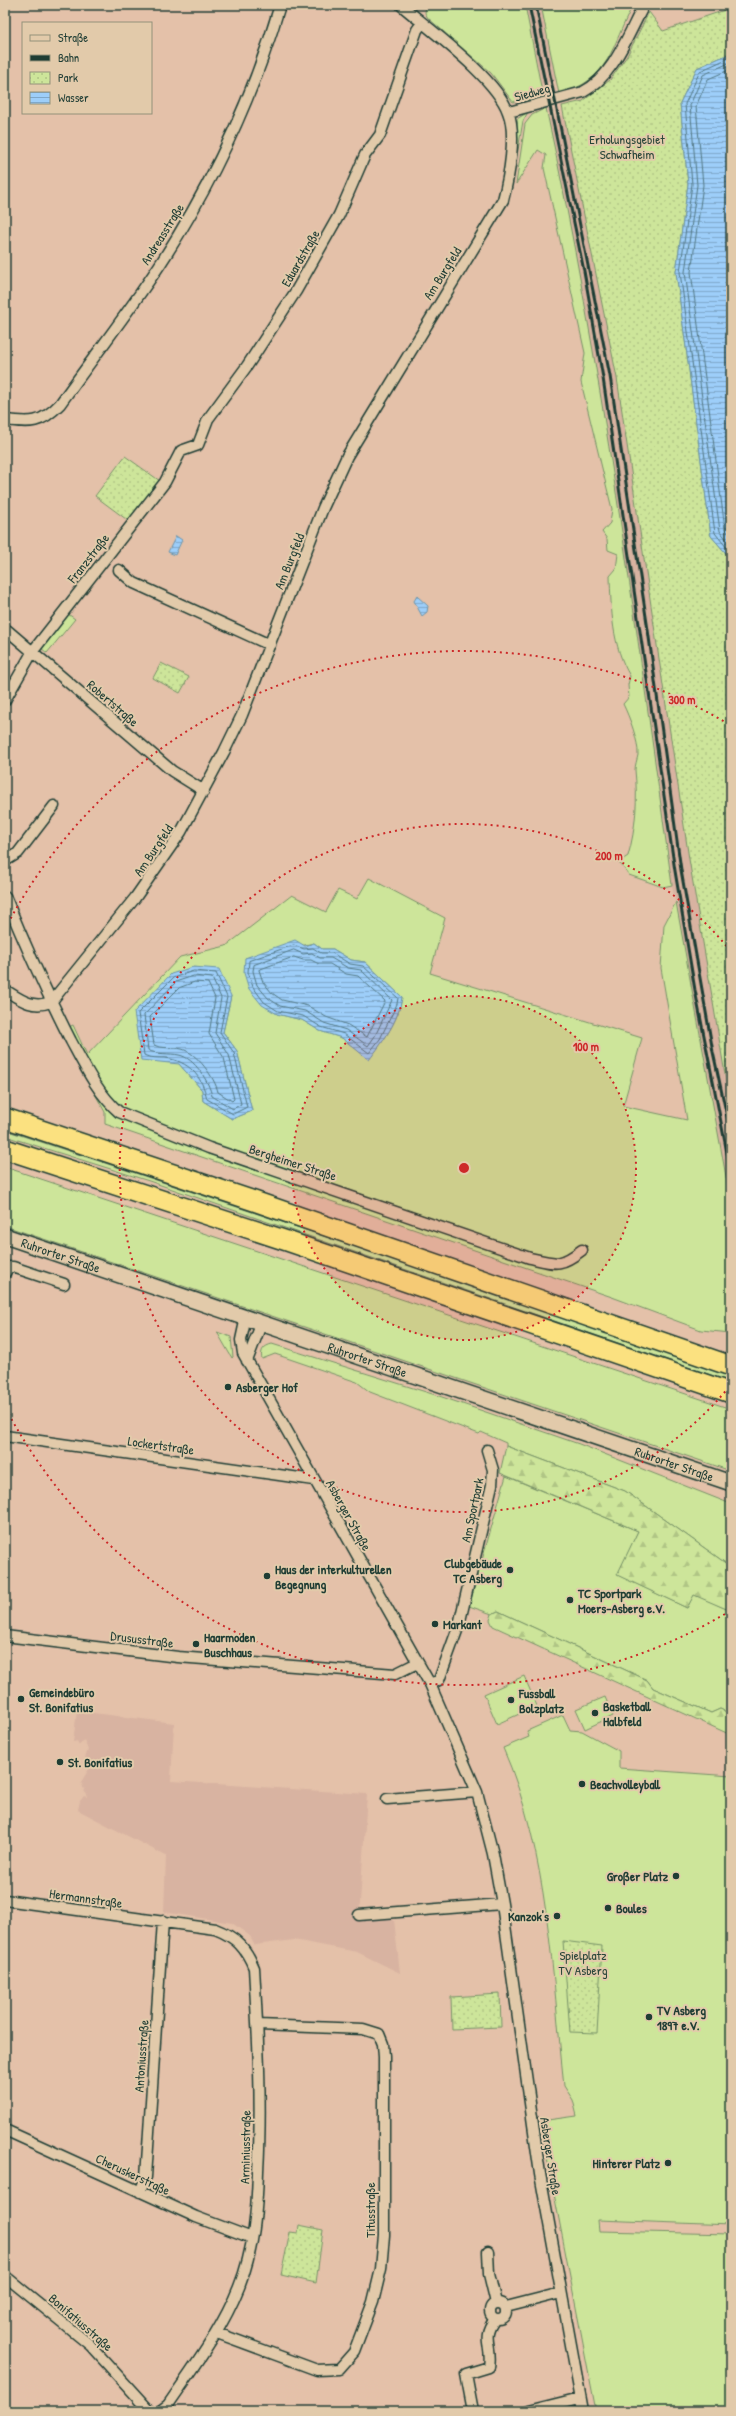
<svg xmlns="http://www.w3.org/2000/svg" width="736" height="2416" font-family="'Patrick Hand',sans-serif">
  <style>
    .built { fill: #d8b3a1 }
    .grass { fill: #cde59a; stroke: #769167; fill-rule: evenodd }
    .forest { fill: url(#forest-firs); stroke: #769167 }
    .park { fill: url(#park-dots); stroke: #769167 }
    .water { fill: url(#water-rules); stroke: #6b94aa }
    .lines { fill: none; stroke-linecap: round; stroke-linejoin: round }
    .shore { stroke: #517783; stroke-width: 1 }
    .street-casing { stroke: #1f3d34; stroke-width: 13 }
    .secondary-casing { stroke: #1f3d34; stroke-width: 18 }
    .highway-casing { stroke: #1f3d34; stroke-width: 22 }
    .street { stroke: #e2caaa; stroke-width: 10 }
    .secondary { stroke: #e2caaa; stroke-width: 15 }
    .highway { stroke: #fbe180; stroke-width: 19 }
    .rail { stroke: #1f3d34; stroke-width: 3 }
    .ring { fill: none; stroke: #cd2929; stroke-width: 2; stroke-dasharray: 2 4 }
    .poi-dot { fill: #1f3d34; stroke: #e2caaa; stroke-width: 1.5 }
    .labels { text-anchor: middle; stroke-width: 4; stroke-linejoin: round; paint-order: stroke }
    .street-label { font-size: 13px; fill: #1f3d34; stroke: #e2caaa }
    .park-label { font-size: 13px; fill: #284539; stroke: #e2caaa }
    .poi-label { font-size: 13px; font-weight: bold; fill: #1f3d34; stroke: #e2caaa; text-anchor: start }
    .centre { fill: #cd2929; stroke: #e2caaa; stroke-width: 2 }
    .ring-label { font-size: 12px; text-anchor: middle; font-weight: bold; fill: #cd2929; stroke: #e2caaa; stroke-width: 4; stroke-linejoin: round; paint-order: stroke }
  </style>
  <defs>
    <pattern id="forest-firs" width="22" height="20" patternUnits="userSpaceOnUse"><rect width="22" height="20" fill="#cde59a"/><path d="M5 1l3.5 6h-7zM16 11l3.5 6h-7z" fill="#b0c585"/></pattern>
    <pattern id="park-dots" width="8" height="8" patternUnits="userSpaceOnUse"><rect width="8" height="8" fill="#cde59a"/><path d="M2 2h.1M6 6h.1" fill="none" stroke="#b0c585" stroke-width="1.8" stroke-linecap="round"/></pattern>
    <pattern id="water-rules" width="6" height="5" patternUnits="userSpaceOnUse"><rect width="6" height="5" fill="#9dcef9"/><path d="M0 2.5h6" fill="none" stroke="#7fa8ca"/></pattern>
  </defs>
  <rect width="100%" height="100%" fill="#e4c1a9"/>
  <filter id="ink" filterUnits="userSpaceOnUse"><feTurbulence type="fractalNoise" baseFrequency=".025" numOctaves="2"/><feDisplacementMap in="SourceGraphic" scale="8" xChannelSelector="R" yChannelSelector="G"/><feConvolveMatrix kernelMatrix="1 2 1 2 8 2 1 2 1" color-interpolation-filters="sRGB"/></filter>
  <g filter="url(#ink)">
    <path class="built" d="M 525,5 L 541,5 L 556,80 L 541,84 Z
      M 564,116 L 617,378 L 689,859 L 731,1110 L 731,1204 L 672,885 L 627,568 L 586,309 L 548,119 Z
      M 77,1711 L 174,1723 L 171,1781 L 367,1794 L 359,1918 L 390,1917 L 394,1920 L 400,1973 L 357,1952 L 294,1940 L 255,1945 L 250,1936 L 232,1923 L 164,1912 L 166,1856 L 78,1810 L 80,1801 L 84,1796 L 87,1797 L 81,1782 L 89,1769 L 88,1761 L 85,1758 L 88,1750 L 84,1740 L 79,1745 L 77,1741 L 73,1742 Z"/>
    <path class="grass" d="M 426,5 L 525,5 L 543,97 L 513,102 L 491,73 L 428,18 L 425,13 Z
      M 541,5 L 633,5 C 611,46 611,80 559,94 Z
      M 546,108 C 602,365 636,625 672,885 L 663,887 L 629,875 L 619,862 L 628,856 C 636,828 638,799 635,770 C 635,765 637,760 638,755 C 639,742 629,716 623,704 L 629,697 L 628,685 L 630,676 C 612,646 611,609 610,576 L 616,569 L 618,554 L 608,550 L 607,539 L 602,532 L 610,523 L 612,509 L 581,382 L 585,353 L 544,168 L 546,155 L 538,150 L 516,184 L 525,124 L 532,115 Z
      M 528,112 L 523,121 L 517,156 L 517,119 Z
      M 68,614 L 75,619 L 47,653 L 41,648 Z
      M 369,878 L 445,918 L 430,973 L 642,1038 L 623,1106 L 687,1120 L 661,968 L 664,925 L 676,902 L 731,1204 L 731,1333 L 701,1330 L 612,1297 L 105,1124 L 105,1112 L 90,1085 L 104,1090 L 84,1058 L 69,1027 L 73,1025 L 87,1055 L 180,957 L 226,946 L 292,895 L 326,912 L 338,890 L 357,899 ZM 314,943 L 322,949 L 333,949 L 351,960 L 365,962 L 402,997 C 399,1020 383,1042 369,1059 L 342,1038 L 320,1031 L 302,1020 L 277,1014 L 245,958 ZM 231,996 L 223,1032 L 237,1051 L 252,1111 L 232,1119 L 203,1101 L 202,1090 L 179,1064 Z
      M 5,1130 C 248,1210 490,1291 731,1376 L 731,1382 L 149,1181 L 5,1136 Z
      M 5,1167 L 731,1409 L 731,1471 L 5,1226 Z
      M 217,1332 L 231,1337 L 233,1357 L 232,1358 Z
      M 272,1344 L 442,1397 L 579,1444 L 731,1504 L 731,1567 L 625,1491 L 506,1446 L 506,1443 L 481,1432 L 479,1434 L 370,1392 L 357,1382 L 275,1354 L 262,1359 C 260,1350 264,1346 272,1344 Z
      M 506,1476 L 638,1531 L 618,1575 L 687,1608 L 694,1594 L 731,1611 L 731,1714 L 720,1709 L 711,1713 L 653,1688 L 647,1680 L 498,1611 L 492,1614 L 469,1606 Z
      M 524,1676 L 537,1706 L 497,1724 L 484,1694 Z
      M 605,1697 L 613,1716 L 585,1729 L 576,1709 Z
      M 563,1715 L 570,1730 L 582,1731 L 619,1751 L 619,1768 L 731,1776 L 731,2225 L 598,2220 L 599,2231 L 731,2234 L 731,2411 L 596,2411 L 540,2121 L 577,2116 L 573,2100 L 564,2086 C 552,1974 549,1853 503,1748 L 529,1737 L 527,1731 Z"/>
    <path class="forest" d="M 506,1446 L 625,1491 L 731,1567 L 731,1611 L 694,1595 L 687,1608 L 617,1575 L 638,1531 L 500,1473 Z
      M 498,1611 L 647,1680 L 653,1688 L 711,1713 L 720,1709 L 731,1714 L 731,1735 L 493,1626 L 490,1620 L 492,1614 Z"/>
    <path class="park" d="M 731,8 L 731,53 L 697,68 L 680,103 L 688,184 L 676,272 L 711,536 L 731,559 L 731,1110 L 689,859 L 617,378 L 562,106 L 583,101 L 610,80 L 627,56 L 649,12 L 663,31 Z
      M 125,456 L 160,481 L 130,522 L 95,496 Z
      M 161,663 L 189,677 L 180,693 L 153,678 Z
      M 563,1941 L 602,1946 L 597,2033 L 570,2032 Z
      M 500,1994 L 501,2027 L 452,2029 L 451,1997 Z
      M 299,2225 L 323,2230 L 316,2283 L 281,2275 L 290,2232 L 298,2233 Z"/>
    <path class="water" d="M 731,53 L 731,559 L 711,536 L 676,272 L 688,184 L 680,103 L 697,68 Z
      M 176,536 L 182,540 L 175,555 L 168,552 Z
      M 417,596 L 428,606 L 427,612 L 422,616 L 414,601 Z
      M 295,940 L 305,946 L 314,943 L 322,949 L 333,949 L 351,960 L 365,962 L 402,997 C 399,1020 383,1042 369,1060 L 342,1038 L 320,1031 L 302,1020 L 277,1014 L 262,1005 L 249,989 L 244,973 L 245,958 Z
      M 193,967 L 219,969 L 231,996 L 223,1032 L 237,1051 L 252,1111 L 232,1119 L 203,1101 L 202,1090 L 179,1064 L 141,1060 L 134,1012 L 171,974 Z"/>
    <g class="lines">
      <path class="shore" d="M 731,57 L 700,71 L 685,104 L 692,184 L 680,272 L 715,533 L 731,553
        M 731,62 L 703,75 L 690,105 L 697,185 L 685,272 L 720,531 L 731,545
        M 731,69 L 708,79 L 696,106 L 703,185 L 691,272 L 725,529 L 731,536
        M 294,945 L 304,949 L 313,948 L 321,953 L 332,953 L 350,964 L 363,966 L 398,998 L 397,1004 L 380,1039 L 369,1053 L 344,1034 L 321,1027 L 303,1016 L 278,1011 L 264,1002 L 253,987 L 248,972 L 249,961 Z
        M 294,950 L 303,954 L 312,953 L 320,958 L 331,958 L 348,968 L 361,970 L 392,1000 L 375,1036 L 368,1046 L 346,1030 L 324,1023 L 305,1011 L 280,1006 L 268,998 L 257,985 L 253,971 L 254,965 Z
        M 294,957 L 303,960 L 311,960 L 319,964 L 330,964 L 346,974 L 358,976 L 385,1001 L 367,1037 L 348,1025 L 326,1017 L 308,1006 L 282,1000 L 272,993 L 263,982 L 259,970 Z
        M 194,971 L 216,973 L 227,997 L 220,1032 L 234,1053 L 247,1107 L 233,1114 L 207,1099 C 202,1076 189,1061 165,1058 C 159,1058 149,1058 144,1055 L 138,1013 L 173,978 Z
        M 194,976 L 212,978 L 221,998 L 215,1033 L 229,1055 L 241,1104 L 233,1109 L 212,1096 C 209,1082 195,1058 179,1055 C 170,1053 156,1055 148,1050 L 144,1015 L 176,982 Z
        M 195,982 L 208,983 L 215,998 L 209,1034 L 224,1058 L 234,1099 L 232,1101 L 218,1092 C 215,1078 197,1053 182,1049 C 173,1047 162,1049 154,1045 L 150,1017 L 179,988 Z"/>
      <g class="street-casing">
        <path id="street" d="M 509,112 L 583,92 C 614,76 628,34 644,5
          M 5,420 C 31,423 41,424 60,404 C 93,358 128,313 159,266 C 211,186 253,97 280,5
          M 119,570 L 134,583 L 270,645
          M 7,630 L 172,771 L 204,791
          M 5,700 L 33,651 L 165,482 L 181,451 L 198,445 L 208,419 L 247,366 L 296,291 L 339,215 L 365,155 L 380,135 L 417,30 L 422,23
          M 5,861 L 18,853 L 54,806
          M 5,896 C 25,945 47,994 71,1041 C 84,1065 98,1094 119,1112 L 209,1148 L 530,1258 C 556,1264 560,1267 582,1250
          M 5,990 C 21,1000 32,1009 51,1002
          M 51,1002 L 135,898 L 181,832 L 224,752 L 242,715 L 323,508 L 347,456 L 503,200 C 509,177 517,134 508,112 C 496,78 430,30 401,5
          M 5,1273 L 8,1267 L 13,1267 L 64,1284
          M 246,1317 L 241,1340 L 243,1353 L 430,1684 L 477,1792 L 493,1854 L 502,1904 L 540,2174 L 583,2411
          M 247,1361 L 262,1322
          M 5,1436 L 314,1480
          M 5,1636 L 178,1657 L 395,1674 L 417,1663
          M 430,1684 L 439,1680 L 459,1625 L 492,1485 L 493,1470 L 487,1450
          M 387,1799 L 477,1792
          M 5,1900 L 215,1929 C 236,1937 246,1948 254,1968 C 258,2036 262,2103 258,2171 C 257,2209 254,2250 239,2287 C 222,2330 194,2367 168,2405 L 160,2411
          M 359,1915 L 502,1904
          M 5,2130 L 196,2217 L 252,2238
          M 140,2192 L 146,2177 L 163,1921
          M 488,2252 L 489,2274 L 496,2303
          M 5,2276 L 90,2345 L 150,2411
          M490 2311a8 8 0 1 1 16 0a8 8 0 1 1-16 0Z
          M 506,2307 L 561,2293
          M 217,2333 L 317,2370 L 339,2369 L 354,2352 L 373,2302 L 381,2269 L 384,2235 L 384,2057 L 383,2044 L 379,2034 L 363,2029 L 258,2025
          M 473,2411 L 466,2374 L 489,2367 C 493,2344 480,2339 495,2319
          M 528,2411 L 580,2398"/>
      </g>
      <g class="secondary-casing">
        <g id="secondary">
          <path id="s1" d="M 5,1236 L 731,1483"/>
        </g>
      </g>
      <g class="highway-casing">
        <path id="highway" d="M 5,1118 L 254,1201 L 731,1366
          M 5,1149 L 287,1241 L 731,1393"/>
      </g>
      <use href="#street" class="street"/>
      <use href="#secondary" class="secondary"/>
      <use href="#highway" class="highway"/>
      <path class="rail" d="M 529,5 L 584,271 L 603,378 L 675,871 L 695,990 L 731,1173
        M 536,5 L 610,376 L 648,630 L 681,870 L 713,1052 L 731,1135"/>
    </g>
  </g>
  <circle cx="464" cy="1168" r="172" fill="#cd2929" fill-opacity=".12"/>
  <g class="ring">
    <circle cx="464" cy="1168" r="172"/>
    <path d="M729 1387A344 344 0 1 1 729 949"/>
    <path d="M730 1611A517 517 0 0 1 5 1407M5 929A517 517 0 0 1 730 725"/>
  </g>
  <g class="poi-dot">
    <circle cx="228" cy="1387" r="4"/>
    <circle cx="510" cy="1570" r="4"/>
    <circle cx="267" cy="1576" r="4"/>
    <circle cx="570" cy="1600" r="4"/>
    <circle cx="435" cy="1624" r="4"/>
    <circle cx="196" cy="1644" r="4"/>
    <circle cx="21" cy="1699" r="4"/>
    <circle cx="511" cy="1700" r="4"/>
    <circle cx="595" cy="1713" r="4"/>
    <circle cx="60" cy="1762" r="4"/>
    <circle cx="582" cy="1784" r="4"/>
    <circle cx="676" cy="1876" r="4"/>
    <circle cx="608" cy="1908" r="4"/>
    <circle cx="557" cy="1916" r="4"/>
    <circle cx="649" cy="2017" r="4"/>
    <circle cx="668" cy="2163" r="4"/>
  </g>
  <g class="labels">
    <g class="street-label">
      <text transform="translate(532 92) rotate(-16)" y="5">Siedweg</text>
      <text transform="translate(162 234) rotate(-58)" y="5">Andreasstraße</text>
      <text transform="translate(300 258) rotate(-60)" y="5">Eduardstraße</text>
      <text transform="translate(442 273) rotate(-58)" y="5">Am Burgfeld</text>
      <text transform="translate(88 558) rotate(-52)" y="5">Franzstraße</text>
      <text transform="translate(289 561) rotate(-68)" y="5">Am Burgfeld</text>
      <text transform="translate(113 703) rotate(41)" y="5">Robertstraße</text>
      <text transform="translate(153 850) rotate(-56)" y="5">Am Burgfeld</text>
      <text transform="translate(293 1162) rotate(18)" y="5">Bergheimer Straße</text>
      <text dy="5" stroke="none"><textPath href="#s1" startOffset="59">Ruhrorter Straße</textPath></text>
      <text dy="5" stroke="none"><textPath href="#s1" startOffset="383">Ruhrorter Straße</textPath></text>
      <text transform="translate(161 1445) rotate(8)" y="5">Lockertstraße</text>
      <text dy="5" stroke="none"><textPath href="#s1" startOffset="707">Ruhrorter Straße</textPath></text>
      <text transform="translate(472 1510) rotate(-78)" y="5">Am Sportpark</text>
      <text transform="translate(349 1515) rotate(61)" y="5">Asberger Straße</text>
      <text transform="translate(142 1639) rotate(7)" y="5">Drususstraße</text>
      <text transform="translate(86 1898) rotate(8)" y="5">Hermannstraße</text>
      <text transform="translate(141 2056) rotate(-86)" y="5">Antoniusstraße</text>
      <text transform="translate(245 2147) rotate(-89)" y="5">Arminiusstraße</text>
      <text transform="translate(551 2156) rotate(81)" y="5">Asberger Straße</text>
      <text transform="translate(133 2174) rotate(25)" y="5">Cheruskerstraße</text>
      <text transform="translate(370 2210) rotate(-90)" y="5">Titusstraße</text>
      <text transform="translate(81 2322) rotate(41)" y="5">Bonifatiusstraße</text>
    </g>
    <g class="park-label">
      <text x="627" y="144">Erholungsgebiet<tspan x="627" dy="15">Schwafheim</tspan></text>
      <text x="583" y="1960">Spielplatz<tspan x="583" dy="15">TV Asberg</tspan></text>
    </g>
    <g class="poi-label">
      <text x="236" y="1392">Asberger Hof</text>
      <text x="502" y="1568" text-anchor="end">Clubgebäude<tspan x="502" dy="15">TC Asberg</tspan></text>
      <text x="275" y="1574">Haus der interkulturellen<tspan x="275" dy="15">Begegnung</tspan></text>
      <text x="578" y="1598">TC Sportpark<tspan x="578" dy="15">Moers-Asberg e.V.</tspan></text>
      <text x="443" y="1629">Markant</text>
      <text x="204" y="1642">Haarmoden<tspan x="204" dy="15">Buschhaus</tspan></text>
      <text x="29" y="1697">Gemeindebüro<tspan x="29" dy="15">St. Bonifatius</tspan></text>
      <text x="519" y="1698">Fussball<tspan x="519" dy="15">Bolzplatz</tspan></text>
      <text x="603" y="1711">Basketball<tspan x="603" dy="15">Halbfeld</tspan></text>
      <text x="68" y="1767">St. Bonifatius</text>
      <text x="590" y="1789">Beachvolleyball</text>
      <text x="668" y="1881" text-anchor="end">Großer Platz</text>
      <text x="616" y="1913">Boules</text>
      <text x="549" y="1921" text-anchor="end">Kanzok's</text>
      <text x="657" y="2015">TV Asberg<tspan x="657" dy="15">1897 e.V.</tspan></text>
      <text x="660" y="2168" text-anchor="end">Hinterer Platz</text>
    </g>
  </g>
  <circle cx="464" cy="1168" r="6" class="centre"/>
  <g class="ring-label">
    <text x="682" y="704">300 m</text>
    <text x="609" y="860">200 m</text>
    <text x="586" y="1051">100 m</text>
  </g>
  <rect width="736" height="2416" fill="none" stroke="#e2caaa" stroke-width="20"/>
  <rect x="10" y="10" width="716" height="2396" fill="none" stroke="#1f3d34" stroke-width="1.5" filter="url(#ink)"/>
  <rect x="22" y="22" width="130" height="92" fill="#e2caaa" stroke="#94927b"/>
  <rect x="30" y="35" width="20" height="6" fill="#e2caaa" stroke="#94927b"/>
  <text x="58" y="42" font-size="12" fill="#1f3d34">Straße</text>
  <rect x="30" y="55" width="20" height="6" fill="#1f3d34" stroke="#94927b"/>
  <text x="58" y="62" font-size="12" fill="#1f3d34">Bahn</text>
  <rect x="30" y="72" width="20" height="12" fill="url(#park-dots)" stroke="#94927b"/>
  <text x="58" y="82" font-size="12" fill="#1f3d34">Park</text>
  <rect x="30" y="92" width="20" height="12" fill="url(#water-rules)" stroke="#94927b"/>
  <text x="58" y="102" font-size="12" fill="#1f3d34">Wasser</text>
</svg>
